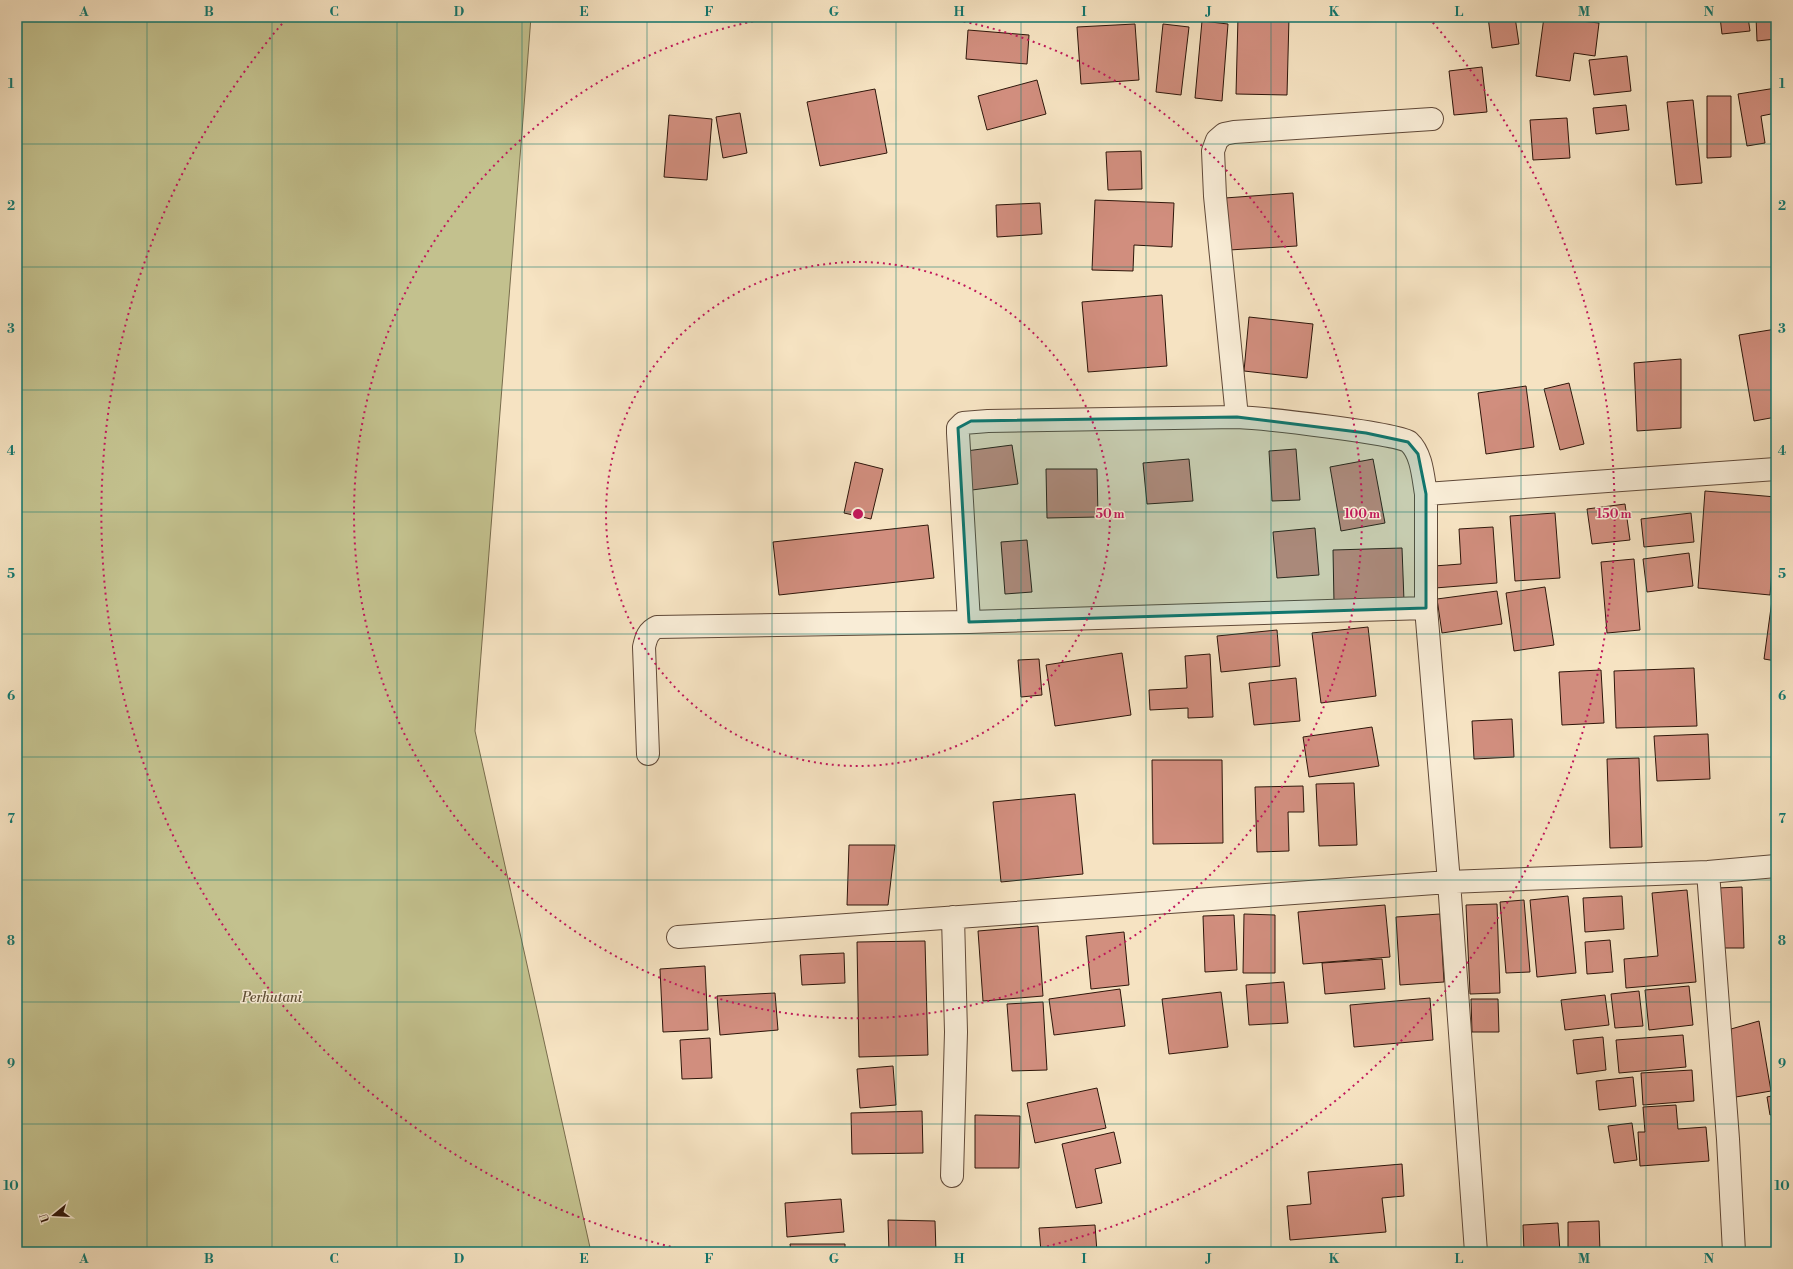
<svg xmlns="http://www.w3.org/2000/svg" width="1793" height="1269" font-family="'Libre Bodoni',serif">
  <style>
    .green { fill: #c3c18e; stroke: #786c4c }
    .building { fill: #d18e7e; stroke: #2e160a }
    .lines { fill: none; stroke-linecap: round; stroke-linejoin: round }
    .street-casing { stroke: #604938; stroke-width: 24 }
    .street { stroke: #f9edd7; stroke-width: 22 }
    .marked { fill: #0f766e; fill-opacity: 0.2; stroke: #0f766e; stroke-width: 3; stroke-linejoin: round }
    .grid { fill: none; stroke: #0f766e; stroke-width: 1; stroke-opacity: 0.55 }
    .ring { fill: none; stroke: #c2185b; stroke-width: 2; stroke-dasharray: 2 4 }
    .labels { text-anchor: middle; stroke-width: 3; stroke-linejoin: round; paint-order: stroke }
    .park-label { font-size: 14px; font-style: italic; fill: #625238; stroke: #f9edd7 }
    .centre { fill: #c2185b; stroke: #f9edd7; stroke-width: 2 }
    .ring-label { font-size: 12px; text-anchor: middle; font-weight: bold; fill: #c2185b; stroke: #f9edd7; stroke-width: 3; stroke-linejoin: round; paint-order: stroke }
    .neatline { fill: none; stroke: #0f766e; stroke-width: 1.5 }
    .grid-label { font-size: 13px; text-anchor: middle; font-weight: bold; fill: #0f766e }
  </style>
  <rect width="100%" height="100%" fill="#f6e3c2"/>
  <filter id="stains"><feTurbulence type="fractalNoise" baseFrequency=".005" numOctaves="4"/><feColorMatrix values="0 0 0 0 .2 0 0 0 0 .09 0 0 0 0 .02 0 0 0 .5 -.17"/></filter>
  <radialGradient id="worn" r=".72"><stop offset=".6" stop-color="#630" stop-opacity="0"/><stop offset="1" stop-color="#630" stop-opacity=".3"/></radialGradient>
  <path class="green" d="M 17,17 L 531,17 L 475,731 L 591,1252 L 17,1252 Z"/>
  <path class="building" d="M 1238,17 L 1289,17 L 1287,95 L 1236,94 Z
    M 1488,17 L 1515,17 L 1519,44 L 1492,48 Z
    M 1544,17 L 1599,23 L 1595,56 L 1574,53 L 1570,81 L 1536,76 Z
    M 1720,17 L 1748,17 L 1750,31 L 1722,34 Z
    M 1756,17 L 1776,17 L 1776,39 L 1757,41 Z
    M 1202,21 L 1228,24 L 1222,101 L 1195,98 Z
    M 1135,24 L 1139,80 L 1081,84 L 1077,27 Z
    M 1163,24 L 1189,27 L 1181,95 L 1156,92 Z
    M 968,30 L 1029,35 L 1027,64 L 966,59 Z
    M 1627,56 L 1631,91 L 1594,95 L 1589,60 Z
    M 1482,67 L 1487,112 L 1454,115 L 1449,71 Z
    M 1037,80 L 1046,114 L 987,130 L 978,96 Z
    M 1776,88 L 1776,113 L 1761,116 L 1765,143 L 1747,146 L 1738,94 Z
    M 875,89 L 887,153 L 820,166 L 807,102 Z
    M 1707,96 L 1731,96 L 1731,157 L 1707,158 Z
    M 1693,100 L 1702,183 L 1676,185 L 1667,102 Z
    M 1626,105 L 1629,130 L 1596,134 L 1593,108 Z
    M 740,113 L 747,153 L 723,158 L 716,117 Z
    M 669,115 L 712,119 L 707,180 L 664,177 Z
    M 1567,118 L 1570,158 L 1533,160 L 1530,120 Z
    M 1141,151 L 1142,189 L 1108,190 L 1106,152 Z
    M 1293,193 L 1297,246 L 1229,250 L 1225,198 Z
    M 1095,200 L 1174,203 L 1172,247 L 1134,245 L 1133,271 L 1092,270 Z
    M 1040,203 L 1042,234 L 997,237 L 996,205 Z
    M 1162,295 L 1167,366 L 1088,372 L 1082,302 Z
    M 1249,317 L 1313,324 L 1307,378 L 1244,371 Z
    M 1776,329 L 1776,417 L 1754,421 L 1739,335 Z
    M 1681,359 L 1681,428 L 1637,431 L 1634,363 Z
    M 1569,383 L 1584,444 L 1560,450 L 1544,389 Z
    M 1526,386 L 1534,447 L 1486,454 L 1478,393 Z
    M 1012,445 L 1018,484 L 972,490 L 966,451 Z
    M 1296,449 L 1300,500 L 1272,501 L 1269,451 Z
    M 1189,459 L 1193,501 L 1147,504 L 1143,463 Z
    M 1373,459 L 1385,523 L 1341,531 L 1330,467 Z
    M 855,462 L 883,469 L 871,519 L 844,513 Z
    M 1046,469 L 1097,469 L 1098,517 L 1047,518 Z
    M 1705,491 L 1776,497 L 1776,521 L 1770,595 L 1698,588 Z
    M 1625,504 L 1630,540 L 1592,544 L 1587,509 Z
    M 1555,513 L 1560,578 L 1515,581 L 1510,516 Z
    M 1691,513 L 1694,542 L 1644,547 L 1641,519 Z
    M 928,525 L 934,578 L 779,595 L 773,542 Z
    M 1493,527 L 1497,583 L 1435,588 L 1434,566 L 1461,564 L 1459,529 Z
    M 1315,528 L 1319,575 L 1277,578 L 1273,532 Z
    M 1027,540 L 1032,592 L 1005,594 L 1001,542 Z
    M 1402,548 L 1404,601 L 1334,603 L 1333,550 Z
    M 1689,553 L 1693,586 L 1647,592 L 1643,559 Z
    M 1634,559 L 1640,630 L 1607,633 L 1601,562 Z
    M 1545,587 L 1554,645 L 1514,651 L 1506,593 Z
    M 1497,591 L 1502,624 L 1442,633 L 1437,599 Z
    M 1773,593 L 1776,594 L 1776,661 L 1764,659 Z
    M 1368,627 L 1376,696 L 1321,703 L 1312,633 Z
    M 1277,630 L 1280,666 L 1221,672 L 1217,636 Z
    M 1122,653 L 1131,715 L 1055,726 L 1046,665 Z
    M 1210,654 L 1213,717 L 1188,718 L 1188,708 L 1150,710 L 1149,690 L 1187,688 L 1185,656 Z
    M 1039,659 L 1042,695 L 1021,697 L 1018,660 Z
    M 1694,668 L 1697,726 L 1616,728 L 1614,671 Z
    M 1601,670 L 1604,723 L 1562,725 L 1559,672 Z
    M 1296,678 L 1300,721 L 1254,725 L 1249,683 Z
    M 1512,719 L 1514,757 L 1474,759 L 1472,721 Z
    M 1372,727 L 1379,766 L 1309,777 L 1303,737 Z
    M 1708,734 L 1710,779 L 1657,781 L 1654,736 Z
    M 1639,758 L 1642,847 L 1610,848 L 1607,759 Z
    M 1152,760 L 1222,760 L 1223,843 L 1153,844 Z
    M 1354,783 L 1357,845 L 1319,846 L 1316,784 Z
    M 1303,786 L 1304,812 L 1288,812 L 1289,851 L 1257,852 L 1255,787 Z
    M 1075,794 L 1083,874 L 1001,882 L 993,802 Z
    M 849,845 L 895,845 L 888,905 L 847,905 Z
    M 1742,887 L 1744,948 L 1719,948 L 1717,888 Z
    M 1687,890 L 1696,982 L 1626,988 L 1624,959 L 1658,956 L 1652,893 Z
    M 1568,896 L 1576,973 L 1537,977 L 1530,900 Z
    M 1622,896 L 1624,929 L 1585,932 L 1583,898 Z
    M 1524,900 L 1530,972 L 1506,973 L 1500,902 Z
    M 1497,904 L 1500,993 L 1470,994 L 1466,905 Z
    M 1385,905 L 1390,957 L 1303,964 L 1298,912 Z
    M 1244,914 L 1275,915 L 1275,973 L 1243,973 Z
    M 1440,914 L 1444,982 L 1400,985 L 1396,917 Z
    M 1234,915 L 1237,970 L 1205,972 L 1203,916 Z
    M 1038,926 L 1043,996 L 983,1001 L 978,931 Z
    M 1124,932 L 1129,985 L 1091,989 L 1086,936 Z
    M 1610,940 L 1613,972 L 1587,974 L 1585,942 Z
    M 925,941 L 928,1055 L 859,1057 L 857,942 Z
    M 844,953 L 845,983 L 802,985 L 800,955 Z
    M 1382,959 L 1385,989 L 1325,994 L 1322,963 Z
    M 705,966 L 708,1030 L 663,1032 L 660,969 Z
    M 1284,982 L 1288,1023 L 1249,1025 L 1246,985 Z
    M 1689,986 L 1693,1025 L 1649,1030 L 1645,990 Z
    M 1120,989 L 1125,1026 L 1054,1035 L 1049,999 Z
    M 1639,991 L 1643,1026 L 1615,1028 L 1611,994 Z
    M 1221,992 L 1228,1047 L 1169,1054 L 1162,999 Z
    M 775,993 L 778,1030 L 720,1035 L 717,996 Z
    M 1605,995 L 1609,1025 L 1565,1030 L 1561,1000 Z
    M 1430,998 L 1433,1040 L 1354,1047 L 1350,1005 Z
    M 1471,999 L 1498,999 L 1499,1032 L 1472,1032 Z
    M 1043,1002 L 1047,1070 L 1012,1071 L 1007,1004 Z
    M 1759,1021 L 1771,1091 L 1730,1098 L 1731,1029 Z
    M 1683,1035 L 1686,1067 L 1619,1073 L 1616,1040 Z
    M 1603,1037 L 1606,1070 L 1577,1074 L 1573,1040 Z
    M 710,1038 L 712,1078 L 682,1079 L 680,1040 Z
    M 893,1066 L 896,1105 L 860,1108 L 857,1069 Z
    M 1692,1070 L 1694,1101 L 1643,1105 L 1641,1073 Z
    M 1633,1077 L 1636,1106 L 1599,1110 L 1596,1081 Z
    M 1097,1088 L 1106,1128 L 1035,1143 L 1027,1103 Z
    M 1776,1095 L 1776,1114 L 1770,1115 L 1767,1097 Z
    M 1676,1105 L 1678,1129 L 1706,1127 L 1709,1161 L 1640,1166 L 1638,1132 L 1645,1132 L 1643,1107 Z
    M 922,1111 L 923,1153 L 852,1154 L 851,1113 Z
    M 975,1115 L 1020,1116 L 1019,1168 L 975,1168 Z
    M 1632,1123 L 1637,1160 L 1614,1163 L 1608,1126 Z
    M 1114,1132 L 1121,1163 L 1095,1169 L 1102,1203 L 1076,1208 L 1062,1144 Z
    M 1402,1164 L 1404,1196 L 1382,1198 L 1386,1232 L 1290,1240 L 1287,1206 L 1311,1204 L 1308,1172 Z
    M 841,1199 L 844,1232 L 787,1237 L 785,1203 Z
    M 888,1220 L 935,1221 L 936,1252 L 889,1252 Z
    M 1599,1221 L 1600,1252 L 1568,1252 L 1568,1222 Z
    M 1558,1223 L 1560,1252 L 1524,1252 L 1523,1225 Z
    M 1095,1225 L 1097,1252 L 1041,1252 L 1039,1228 Z
    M 790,1244 L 845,1244 L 845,1252 L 791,1252 Z"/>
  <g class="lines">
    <g class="street-casing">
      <path id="street" d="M 1432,119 L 1234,132 L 1224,134 L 1217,140 L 1213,151 L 1215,196 L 1237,417 C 1260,418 1398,433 1409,442 C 1422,454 1423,477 1426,494 L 1776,469
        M 1426,608 L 1449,882 L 1476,1252
        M 969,622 L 958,433 L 958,428 L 963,423 L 988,421 L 1237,417
        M 648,754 L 644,647 C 646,638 648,631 657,627 L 969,622 L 1426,608 L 1426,494
        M 1708,872 L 1728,1139 L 1734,1252
        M 678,937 L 1449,882 L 1708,872 L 1776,866
        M 952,1176 L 956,1032 L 953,917"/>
    </g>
    <use href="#street" class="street"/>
  </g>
  <path class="marked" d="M 1237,417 L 1366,433 L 1408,442 L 1418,454 L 1426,494 L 1426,608 L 969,622 L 958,428 L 971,421 Z"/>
  <path class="grid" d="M 147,17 L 147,1252M 272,17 L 272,1252M 397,17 L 397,1252M 522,17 L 522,1252M 647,17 L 647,1252M 772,17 L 772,1252M 896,17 L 896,1252M 1021,17 L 1021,1252M 1146,17 L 1146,1252M 1271,17 L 1271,1252M 1396,17 L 1396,1252M 1521,17 L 1521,1252M 1646,17 L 1646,1252M 17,144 L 1776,144M 17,267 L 1776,267M 17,390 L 1776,390M 17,512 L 1776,512M 17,634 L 1776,634M 17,757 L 1776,757M 17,880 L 1776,880M 17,1002 L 1776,1002M 17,1124 L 1776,1124"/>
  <g class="ring">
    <circle cx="858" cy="514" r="252"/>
    <path d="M946 18A504 504 0 1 1 770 18"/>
    <path d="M688 1251A756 756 0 0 1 287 18M1429 18A756 756 0 0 1 1028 1251"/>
  </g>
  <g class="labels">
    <g class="park-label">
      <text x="272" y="1002">Perhutani</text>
    </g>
  </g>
  <circle cx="858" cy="514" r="6" class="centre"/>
  <g class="ring-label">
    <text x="1110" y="518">50 m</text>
    <text x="1362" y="518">100 m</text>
    <text x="1614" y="518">150 m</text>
  </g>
  <rect width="1793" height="1269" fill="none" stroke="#f6e3c2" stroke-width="44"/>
  <g transform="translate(54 1215) rotate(252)" stroke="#f9edd7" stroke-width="3" paint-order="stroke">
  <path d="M0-3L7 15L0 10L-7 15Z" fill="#2e160a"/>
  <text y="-6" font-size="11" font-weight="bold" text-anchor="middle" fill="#2e160a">U</text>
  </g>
  <rect x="22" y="22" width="1749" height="1225" class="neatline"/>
  <g class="grid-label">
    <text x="84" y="16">A</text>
    <text x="209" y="16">B</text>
    <text x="334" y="16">C</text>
    <text x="459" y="16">D</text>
    <text x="584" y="16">E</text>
    <text x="709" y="16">F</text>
    <text x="834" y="16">G</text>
    <text x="959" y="16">H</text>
    <text x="1084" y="16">I</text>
    <text x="1209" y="16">J</text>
    <text x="1334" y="16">K</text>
    <text x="1459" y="16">L</text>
    <text x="1584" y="16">M</text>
    <text x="1709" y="16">N</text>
    <text x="11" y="88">1</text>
    <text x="1782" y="88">1</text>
    <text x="11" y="210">2</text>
    <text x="1782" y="210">2</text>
    <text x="11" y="333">3</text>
    <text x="1782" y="333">3</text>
    <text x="11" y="455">4</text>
    <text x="1782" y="455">4</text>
    <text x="11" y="578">5</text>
    <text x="1782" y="578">5</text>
    <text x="11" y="700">6</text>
    <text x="1782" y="700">6</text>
    <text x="11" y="823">7</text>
    <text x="1782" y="823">7</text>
    <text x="11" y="945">8</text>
    <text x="1782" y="945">8</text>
    <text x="11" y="1068">9</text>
    <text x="1782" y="1068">9</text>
    <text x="11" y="1190">10</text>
    <text x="1782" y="1190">10</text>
    <text x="84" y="1263">A</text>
    <text x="209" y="1263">B</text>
    <text x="334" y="1263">C</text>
    <text x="459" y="1263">D</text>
    <text x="584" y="1263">E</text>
    <text x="709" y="1263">F</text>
    <text x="834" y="1263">G</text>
    <text x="959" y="1263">H</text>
    <text x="1084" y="1263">I</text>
    <text x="1209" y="1263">J</text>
    <text x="1334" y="1263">K</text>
    <text x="1459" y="1263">L</text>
    <text x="1584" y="1263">M</text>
    <text x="1709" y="1263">N</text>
  </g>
  <rect width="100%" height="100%" filter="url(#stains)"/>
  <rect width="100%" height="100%" fill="url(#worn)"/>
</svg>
